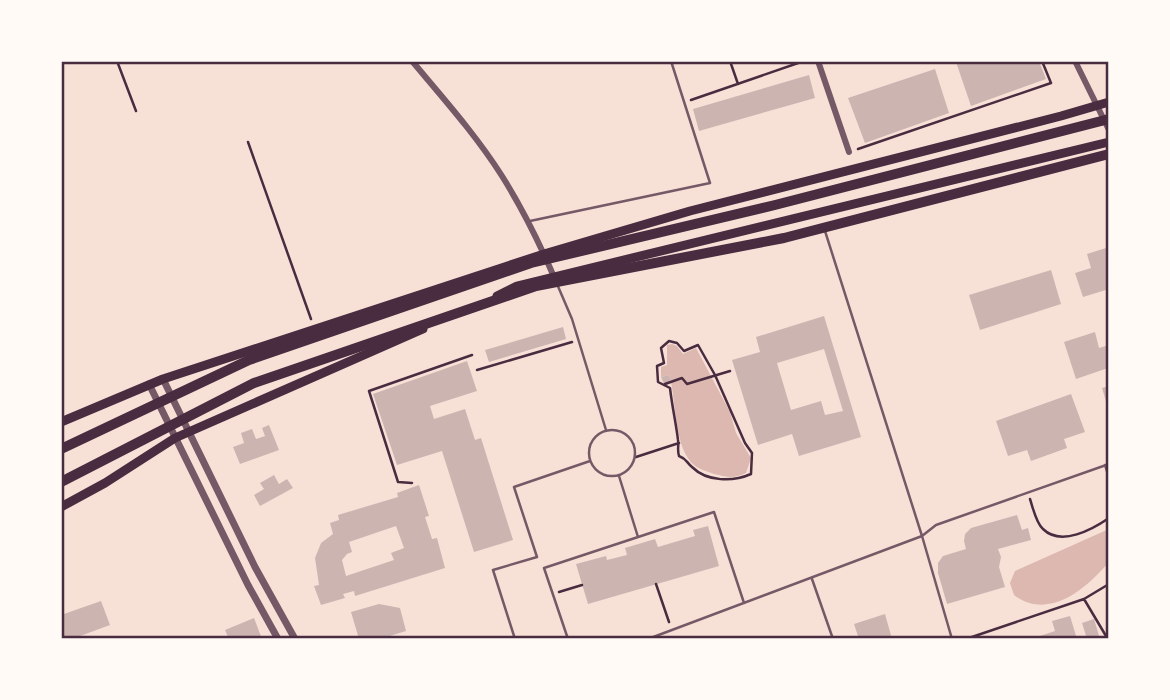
<svg xmlns="http://www.w3.org/2000/svg" width="1170" height="700" font-family="Ubuntu,sans-serif">
  <style>
    .water { fill: #dcb8b0 }
    .building { fill: #ccb4b1; fill-rule: evenodd }
    .lines { fill: none; stroke-linecap: round; stroke-linejoin: round }
    .path { stroke: #4a2c40; stroke-width: 2.5 }
    .service { stroke: #755966; stroke-width: 2.5 }
    .minor { stroke: #755966; stroke-width: 6 }
    .tertiary { stroke: #755966; stroke-width: 7 }
    .secondary { stroke: #4a2c40; stroke-width: 9 }
    .trunk { stroke: #4a2c40; stroke-width: 10 }
    .neatline { fill: none; stroke: #4a2c40; stroke-width: 2.5 }
  </style>
  <rect width="100%" height="100%" fill="#f7e1d7"/>
  <path class="water" d="M 672,344 L 677,346 L 683,354 L 696,348 L 730,412 L 736,433 L 751,458 L 746,473 C 734,479 726,477 714,474 C 707,471 700,470 694,465 C 675,449 676,406 671,382 L 669,375 L 661,377 L 661,367 L 667,365 L 667,345 Z
    M 1109,529 L 1109,562 C 1086,589 1049,621 1014,595 L 1010,583 L 1015,571 Z"/>
  <path class="building" d="M 960,61 L 1039,61 L 1046,79 L 971,106 L 956,62 Z
    M 935,69 L 949,113 L 865,143 L 848,98 Z
    M 809,75 L 815,98 L 699,131 L 693,109 Z
    M 1109,247 L 1109,289 L 1083,297 L 1075,273 L 1091,268 L 1087,254 Z
    M 1051,270 L 1061,304 L 980,330 L 969,295 Z
    M 824,316 L 861,437 L 799,456 L 792,434 L 758,445 L 732,360 L 760,352 L 756,337 ZM 824,349 L 843,411 L 825,415 L 821,401 L 791,410 L 777,363 Z
    M 563,327 L 566,339 L 489,362 L 485,350 Z
    M 1095,332 L 1099,348 L 1109,345 L 1108,368 L 1076,379 L 1064,342 Z
    M 467,361 L 477,391 L 430,406 L 434,419 L 465,409 L 475,440 L 481,438 L 513,540 L 474,552 L 442,451 L 397,465 L 373,394 Z
    M 669,375 L 671,382 L 664,384 L 661,377 Z
    M 1109,386 L 1109,408 L 1108,408 L 1102,388 Z
    M 1071,394 L 1085,432 L 1064,439 L 1067,448 L 1031,461 L 1027,450 L 1008,456 L 996,421 Z
    M 269,425 L 279,450 L 240,464 L 233,447 L 244,443 L 241,433 L 252,429 L 256,439 L 265,436 L 262,428 Z
    M 274,475 L 279,484 L 287,479 L 293,488 L 260,506 L 254,495 L 264,489 L 260,483 Z
    M 419,485 L 429,516 L 425,517 L 432,539 L 437,538 L 445,568 L 355,596 L 354,591 L 343,594 L 345,598 L 321,605 L 314,586 L 319,585 L 315,558 L 321,543 L 333,534 L 330,523 L 339,520 L 338,515 L 398,497 L 397,493 ZM 396,526 L 404,548 L 391,553 L 394,560 L 346,576 L 342,560 L 347,554 L 352,552 L 349,542 Z
    M 1017,515 L 1022,530 L 1028,528 L 1031,540 L 998,549 L 1001,557 L 999,567 L 1005,587 L 947,604 L 938,573 L 938,563 L 943,556 L 966,549 L 964,541 L 965,534 L 971,528 Z
    M 708,526 L 719,566 L 588,604 L 576,564 L 606,556 L 607,560 L 627,555 L 625,548 L 655,539 L 658,547 L 695,536 L 693,530 Z
    M 101,601 L 110,625 L 72,639 L 61,639 L 61,615 Z
    M 379,604 L 400,608 L 406,631 L 380,639 L 359,639 L 351,612 Z
    M 885,614 L 892,639 L 859,639 L 854,624 Z
    M 1070,616 L 1077,639 L 1031,639 L 1055,631 L 1052,621 Z
    M 254,618 L 262,639 L 229,639 L 225,630 Z
    M 1094,619 L 1100,639 L 1087,639 L 1082,623 Z"/>
  <g class="lines">
    <path class="path" d="M 117,61 L 136,111
      M 730,61 L 738,84
      M 691,100 L 804,61
      M 248,142 L 311,319
      M 858,149 L 1051,83 L 1042,61
      M 669,341 L 677,343 L 684,351 L 698,345 L 715,375 L 745,443 L 752,453 L 751,474 C 733,482 707,482 692,467 C 686,462 687,459 679,456 C 677,450 679,446 678,440 C 676,423 672,406 670,388 L 658,382 L 657,366 L 664,363 L 661,348 Z
      M 477,370 L 572,342
      M 665,384 L 682,378 L 687,384 L 730,371
      M 636,457 L 679,443
      M 412,483 L 398,482 L 369,391 L 472,355
      M 1030,499 C 1033,508 1036,523 1043,529 C 1061,547 1093,529 1109,518
      M 656,584 L 669,622
      M 559,592 L 582,585
      M 1084,599 L 1106,636 L 1109,636
      M 752,639 L 769,639
      M 818,639 L 820,639
      M 966,639 L 1084,599 L 1109,584"/>
    <path class="service" d="M 530,221 L 710,183 L 671,61
      M 825,231 L 922,536 L 936,525 L 1109,464
      M 557,284 L 572,319 L 606,430
      M589 453a23 23 0 1 1 46 0a23 23 0 1 1-46 0Z
      M 1105,465 L 1109,478
      M 619,476 L 638,537
      M 812,579 L 833,639
      M 515,639 L 493,570 L 537,557 L 514,487 L 590,461
      M 568,639 L 544,568 L 714,512 L 744,603
      M 648,639 L 922,536 L 952,639"/>
    <path class="minor" d="M 412,61 C 443,98 476,135 502,176 C 522,208 539,242 554,277
      M 818,61 L 849,152
      M 1075,61 L 1109,130"/>
    <path class="tertiary" d="M 163,379 L 255,567 L 295,639
      M 149,384 L 248,585 L 278,639"/>
    <path class="secondary" d="M 497,296 L 517,286 L 1109,142
      M 61,422 L 163,379 L 544,254 L 690,211 L 1061,116 L 1109,102
      M 61,507 L 105,483 L 175,438 L 423,329"/>
    <path class="trunk" d="M 61,449 L 249,360 L 531,263 L 775,205 L 1109,119
      M 61,482 L 254,383 L 536,286 L 784,238 L 1109,154"/>
  </g>
  <rect width="1170" height="700" fill="none" stroke="#fffaf5" stroke-width="126"/>
  <rect x="63" y="63" width="1044" height="574" class="neatline"/>
</svg>
